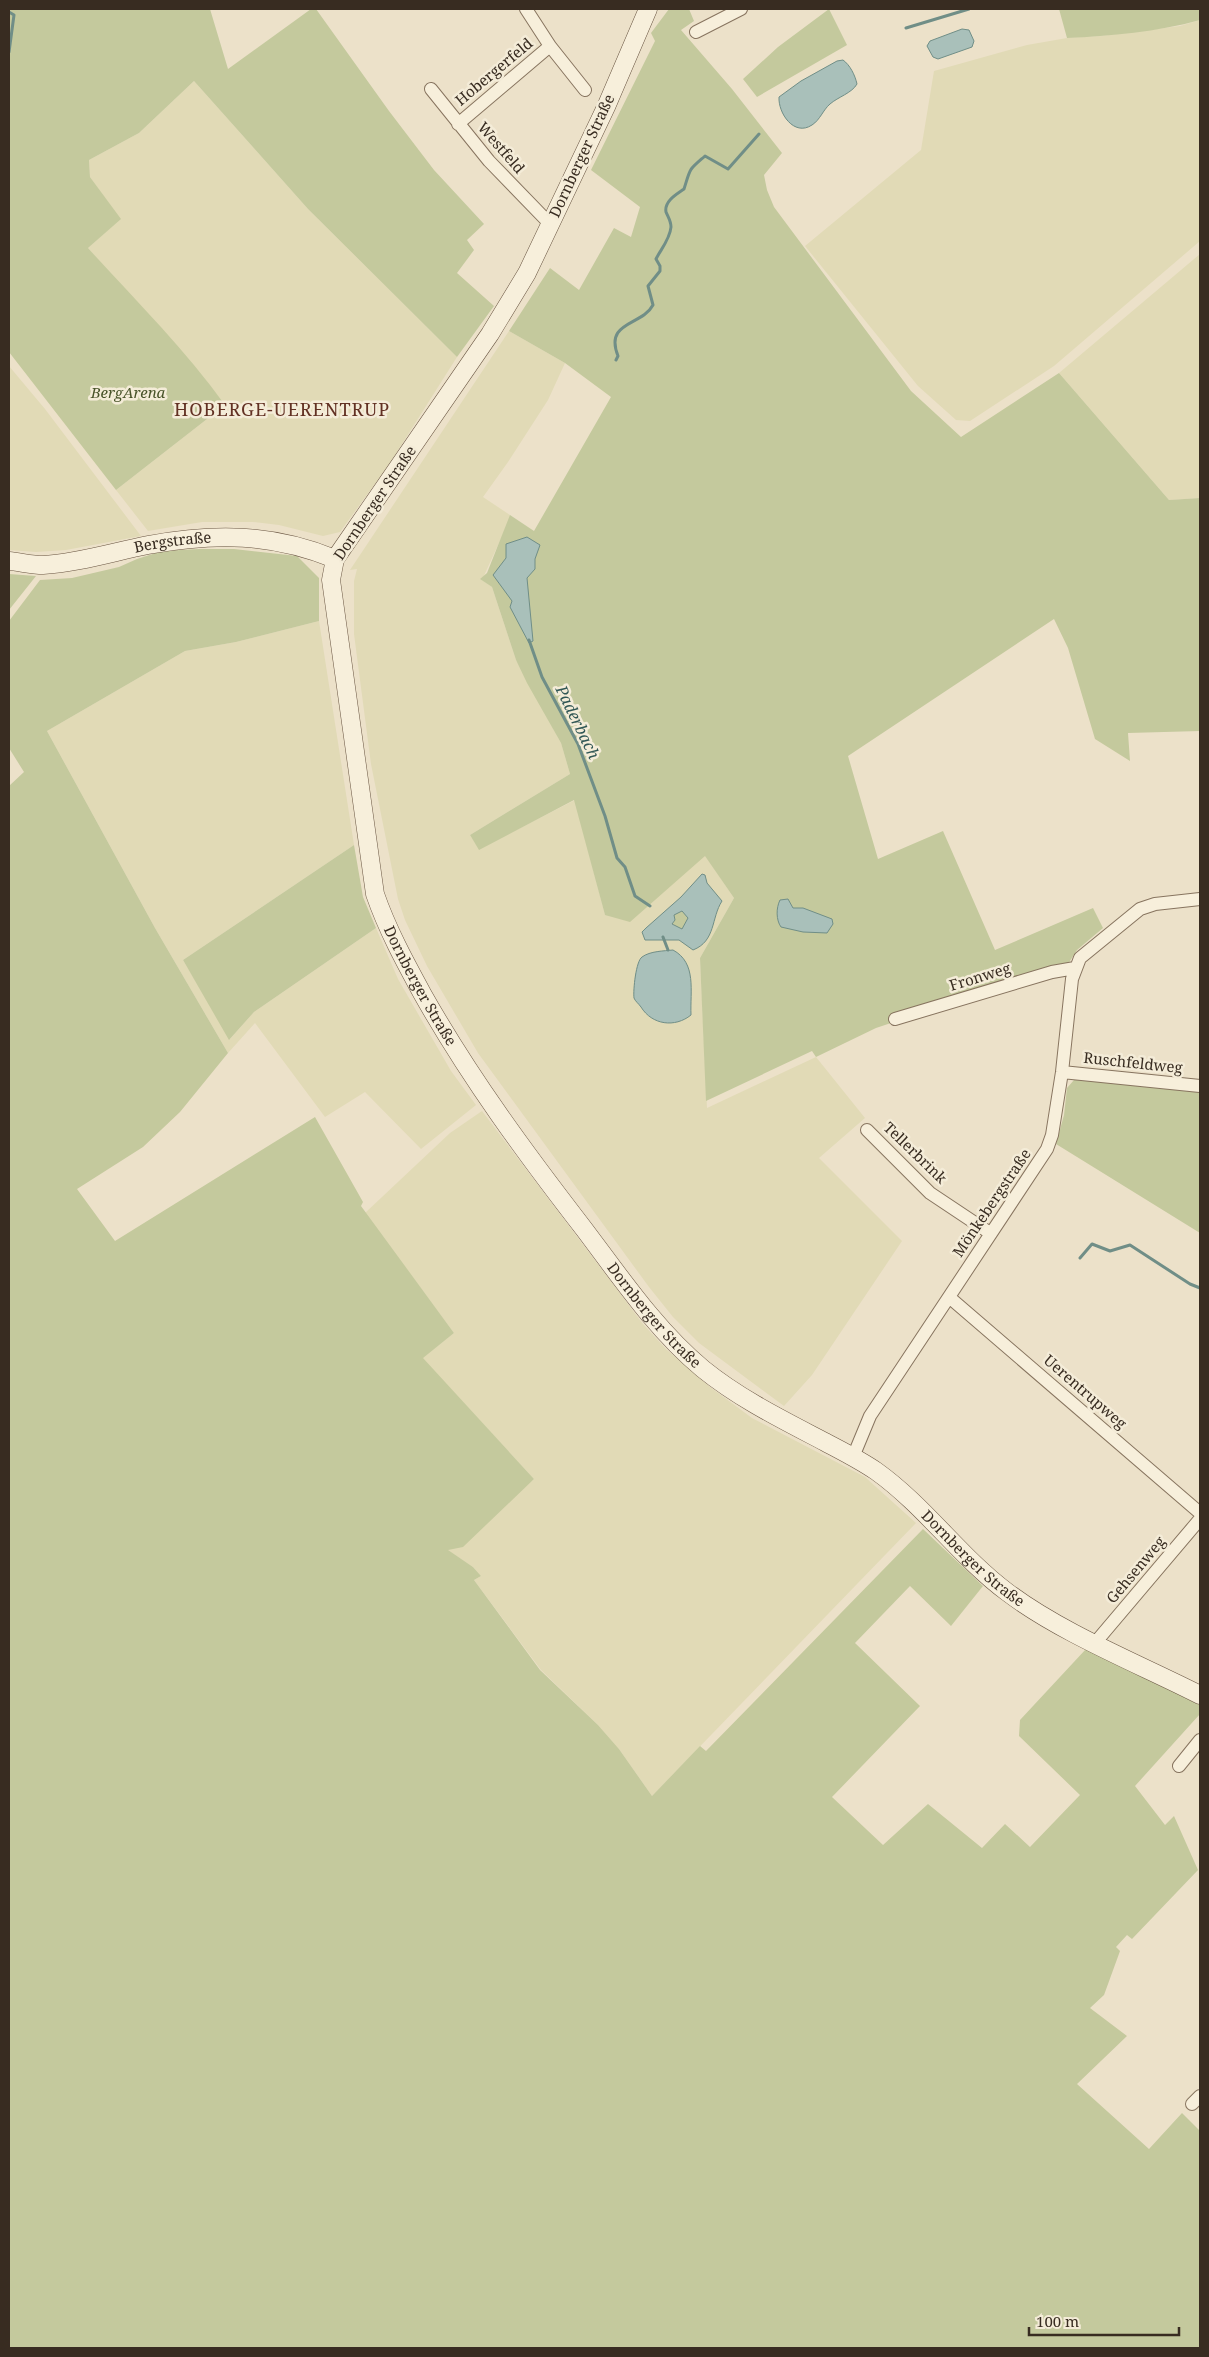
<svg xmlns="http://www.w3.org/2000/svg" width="1209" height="2357" font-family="'Noto Serif',serif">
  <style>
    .farmland { fill: #e1dab6 }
    .green { fill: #c4c99d }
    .water { fill: #a9c0ba; stroke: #708e87; fill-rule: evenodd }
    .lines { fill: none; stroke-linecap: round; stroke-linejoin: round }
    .stream { stroke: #708e87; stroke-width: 3 }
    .street-casing { stroke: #87745f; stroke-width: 14 }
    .secondary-casing { stroke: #695542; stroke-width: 19 }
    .street { stroke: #f7efdb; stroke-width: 12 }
    .secondary { stroke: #f7efdb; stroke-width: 18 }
    .labels { text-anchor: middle; stroke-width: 5; stroke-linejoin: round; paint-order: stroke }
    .street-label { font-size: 15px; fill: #382c21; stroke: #f4ecd8 }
    .park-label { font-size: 15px; font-style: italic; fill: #485329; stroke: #f4ecd8 }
    .water-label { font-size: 16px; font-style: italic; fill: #315755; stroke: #f4ecd8 }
    .quarter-label { font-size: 18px; letter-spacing: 1px; fill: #623123; stroke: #f4ecd8 }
  </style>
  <rect width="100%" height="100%" fill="#ece1c9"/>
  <path class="farmland" d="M 1200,20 L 1200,241 L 1054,366 L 970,421 L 956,420 L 918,386 L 805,246 L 921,150 L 934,71 L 1027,45 L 1067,38 L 1101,36 L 1180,26 Z
    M 194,81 L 308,209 L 457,357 L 390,463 L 340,532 L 323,536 L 279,525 L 253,522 L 202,522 L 148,531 L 116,490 L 225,405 L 88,248 L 120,219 L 90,177 L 89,160 L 139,133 Z
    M 1200,254 L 1200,498 L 1169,500 L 1059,373 Z
    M 509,331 L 565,363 L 548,400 L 508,462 L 483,497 L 510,515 L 510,519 L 482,580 L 492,587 L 516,660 L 561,743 L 570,774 L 470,835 L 479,849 L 575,800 L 605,915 L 705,855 L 734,898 L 700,958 L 707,1108 L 816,1057 L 865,1118 L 819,1158 L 902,1241 L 812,1375 L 784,1406 L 699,1343 L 673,1317 L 649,1287 L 478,1053 L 427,966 L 405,920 L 398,899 L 371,764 L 354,634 L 354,581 L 357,569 L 350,570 Z
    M 9,366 L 45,409 L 141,536 L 66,550 L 36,552 L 9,550 Z
    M 319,621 L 354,845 L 183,960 L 230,1039 L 254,1012 L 376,928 L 398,979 L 451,1071 L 476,1105 L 421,1149 L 365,1092 L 325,1117 L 255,1023 L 228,1053 L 155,928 L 47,731 L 185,651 L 236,642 Z
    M 482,1111 L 643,1324 L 666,1349 L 710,1387 L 752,1418 L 865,1477 L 916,1523 L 652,1796 L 619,1749 L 598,1725 L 541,1670 L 474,1580 L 481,1576 L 473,1567 L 447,1550 L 534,1479 L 422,1358 L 454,1333 L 365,1213 L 450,1133 Z"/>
  <path class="green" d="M 9,9 L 210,9 L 228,69 L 311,9 L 316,9 L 389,111 L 434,170 L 484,224 L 467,240 L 474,250 L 457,273 L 494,306 L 457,357 L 308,209 L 194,81 L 139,133 L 89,160 L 90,177 L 121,219 L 88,248 C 135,300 184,348 225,405 L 116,490 L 9,352 Z
    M 669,9 L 689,9 L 694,21 L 681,30 L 732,89 L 782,153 L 764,175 L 767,190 L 774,207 L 911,391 L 961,437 L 1059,373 L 1169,500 L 1200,498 L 1200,731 L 1128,733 L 1130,761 L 1095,739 L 1068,648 L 1054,619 L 848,756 L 878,859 L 943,831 L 995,950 L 1093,908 L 1103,928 L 1077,950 L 1068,964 L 876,1028 L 816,1057 L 812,1051 L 706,1101 L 700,958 L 734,898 L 705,856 L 630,922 L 605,915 L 574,800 L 479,850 L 470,835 L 570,774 L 561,743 L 527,683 L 516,660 L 492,587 L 480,579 L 487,573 L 510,515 L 534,531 L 611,397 L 565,363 L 509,331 L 550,268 L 579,290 L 614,228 L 631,237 L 640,207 L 591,170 L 655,41 L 651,33 Z
    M 829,9 L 847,45 L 757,97 L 743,79 L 778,47 Z
    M 1059,9 L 1200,9 L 1200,20 C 1157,32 1111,36 1067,38 Z
    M 199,549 L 234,549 L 297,556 L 319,578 L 319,621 L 236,642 L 185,651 L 47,731 L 155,928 L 228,1053 L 180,1112 L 143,1147 L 77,1189 L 115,1241 L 315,1117 L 363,1202 L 361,1206 L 454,1333 L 423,1358 L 534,1479 L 463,1547 L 448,1550 L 473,1567 L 481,1576 L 474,1580 L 540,1670 L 598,1725 L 619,1749 L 652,1796 L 700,1746 L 706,1751 L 923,1529 L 983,1586 L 951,1626 L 910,1586 L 855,1643 L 920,1706 L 832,1797 L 883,1845 L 928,1804 L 982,1848 L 1005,1824 L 1030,1847 L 1080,1795 L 1019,1736 L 1020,1720 L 1086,1649 L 1200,1705 L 1200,1714 L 1135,1786 L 1165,1825 L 1174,1816 L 1198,1870 L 1132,1939 L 1127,1935 L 1116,1947 L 1120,1951 L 1104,1995 L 1090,2008 L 1127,2036 L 1077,2084 L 1149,2149 L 1182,2113 L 1200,2131 L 1200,2348 L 9,2348 L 9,786 L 24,772 L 9,748 L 9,621 L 40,580 L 72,578 L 119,567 L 137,559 L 162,551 Z
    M 9,574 L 36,576 L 9,610 Z
    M 354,845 L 363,897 L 376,928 L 254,1012 L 229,1040 L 183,960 Z
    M 684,911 L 688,918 L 683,930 L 672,924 L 675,920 L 674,915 L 677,912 Z
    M 1082,1079 L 1200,1092 L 1200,1233 L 1056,1144 L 1064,1115 L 1067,1088 L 1074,1080 Z"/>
  <path class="water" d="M 962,29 L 969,30 L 974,41 L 972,47 L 938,59 L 933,57 L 927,46 L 930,41 Z
    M 843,60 C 850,65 855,75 857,84 C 852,93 838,97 830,104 C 823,110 820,120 812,125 C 794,137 778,113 779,97 L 801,81 L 837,61 Z
    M 527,537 L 540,545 L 535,559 L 535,569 L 527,578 L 533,641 L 529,643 L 510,607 L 512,601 L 493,575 L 506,558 L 506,544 Z
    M 702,874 L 705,875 L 707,883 L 722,901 C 711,918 716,941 693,950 L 679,940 L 645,940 L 642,932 L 646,928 L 681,897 ZM 682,911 L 688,918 L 682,929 L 672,924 L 675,920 L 674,915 Z
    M 788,899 L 793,908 L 803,908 L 832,919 L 833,924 L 827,933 L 803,932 L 781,927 C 776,920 776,908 780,900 Z
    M 673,950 C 697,963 690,991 691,1015 C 675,1028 652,1025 641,1007 C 639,1004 635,1001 634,998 C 633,990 636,961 642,957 C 650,951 664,951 673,950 Z"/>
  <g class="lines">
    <path class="stream" d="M 9,12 L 14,15 L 9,52
      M 906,28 L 969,9
      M 616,360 L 618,356 C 604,321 642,326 653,305 L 648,286 L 660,271 L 660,266 L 656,259 C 661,249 670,239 671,227 C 671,221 668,217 666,212 C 664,201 677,194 684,189 C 691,167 688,171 705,156 L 728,169 L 759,134
      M 529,640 L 542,677 L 578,744 L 605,816 L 617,858 L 625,867 L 635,896 L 650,906
      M 663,937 L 668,950
      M 1080,1258 L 1092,1244 L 1110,1251 L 1130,1245 L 1190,1284 L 1200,1288"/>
    <g class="street-casing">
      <path id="street" d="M 526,9 L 550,46 L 585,90
        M 696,32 L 741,9
        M 431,89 L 489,161 L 551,225
        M 458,124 L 550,46
        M 895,1019 L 1052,972 L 1075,968
        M 1062,1072 L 1200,1086
        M 867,1130 L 930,1193 L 990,1233
        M 949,1297 L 1200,1513
        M 853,1457 L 870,1416 L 1047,1149 L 1052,1135 L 1062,1072 L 1072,979 L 1080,958 L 1140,909 L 1155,904 L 1200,899
        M 1095,1643 L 1200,1519
        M 1179,1766 L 1200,1740
        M 1192,2104 L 1200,2096"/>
    </g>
    <g class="secondary-casing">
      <g id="secondary">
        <path id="s1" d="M 648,9 L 606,107 L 527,273 L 490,334 L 335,559 L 331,580 L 375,894 C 387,929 405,962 423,995 C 470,1078 526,1154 584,1229 C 621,1278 656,1330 703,1369 C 740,1399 783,1420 825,1442 C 842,1451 860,1460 876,1471 C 925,1506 960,1557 1007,1592 C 1061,1633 1139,1664 1200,1695"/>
        <path id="s2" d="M 9,561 C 20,562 32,565 43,565 C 78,563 113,552 148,545 C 214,533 272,533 335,559"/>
      </g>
    </g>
    <use href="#street" class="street"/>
    <use href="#secondary" class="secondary"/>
  </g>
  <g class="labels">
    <g class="street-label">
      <text transform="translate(494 72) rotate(-40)" y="5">Hobergerfeld</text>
      <text transform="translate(501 148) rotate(49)" y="5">Westfeld</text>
      <text transform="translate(582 156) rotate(-65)" y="5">Dornberger Straße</text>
      <text transform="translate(375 503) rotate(-56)" y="5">Dornberger Straße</text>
      <text dy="5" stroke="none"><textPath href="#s2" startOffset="166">Bergstraße</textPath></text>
      <text transform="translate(980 977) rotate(-17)" y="5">Fronweg</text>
      <text dy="5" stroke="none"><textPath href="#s1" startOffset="1076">Dornberger Straße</textPath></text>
      <text transform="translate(1133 1063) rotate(6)" y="5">Ruschfeldweg</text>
      <text transform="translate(915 1153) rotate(44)" y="5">Tellerbrink</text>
      <text transform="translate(992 1203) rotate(-56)" y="5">Mönkebergstraße</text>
      <text dy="5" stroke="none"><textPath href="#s1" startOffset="1481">Dornberger Straße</textPath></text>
      <text transform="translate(1085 1392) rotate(41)" y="5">Uerentrupweg</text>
      <text dy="5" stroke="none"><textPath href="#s1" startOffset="1886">Dornberger Straße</textPath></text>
      <text transform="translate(1136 1570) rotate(-50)" y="5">Gehsenweg</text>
    </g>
    <g class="park-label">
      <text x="128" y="398">BergArena</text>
    </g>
    <g class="water-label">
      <text transform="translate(578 722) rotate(64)" y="6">Paderbach</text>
    </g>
    <g class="quarter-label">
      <text x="282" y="416">HOBERGE-UERENTRUP</text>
    </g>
  </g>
  <rect width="1209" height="2357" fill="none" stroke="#382c21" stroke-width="20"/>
  <path d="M1029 2327v8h150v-8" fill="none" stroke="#382c21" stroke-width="2.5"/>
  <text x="1036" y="2327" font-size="15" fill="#382c21" stroke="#f4ecd8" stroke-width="4" paint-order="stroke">100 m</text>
</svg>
